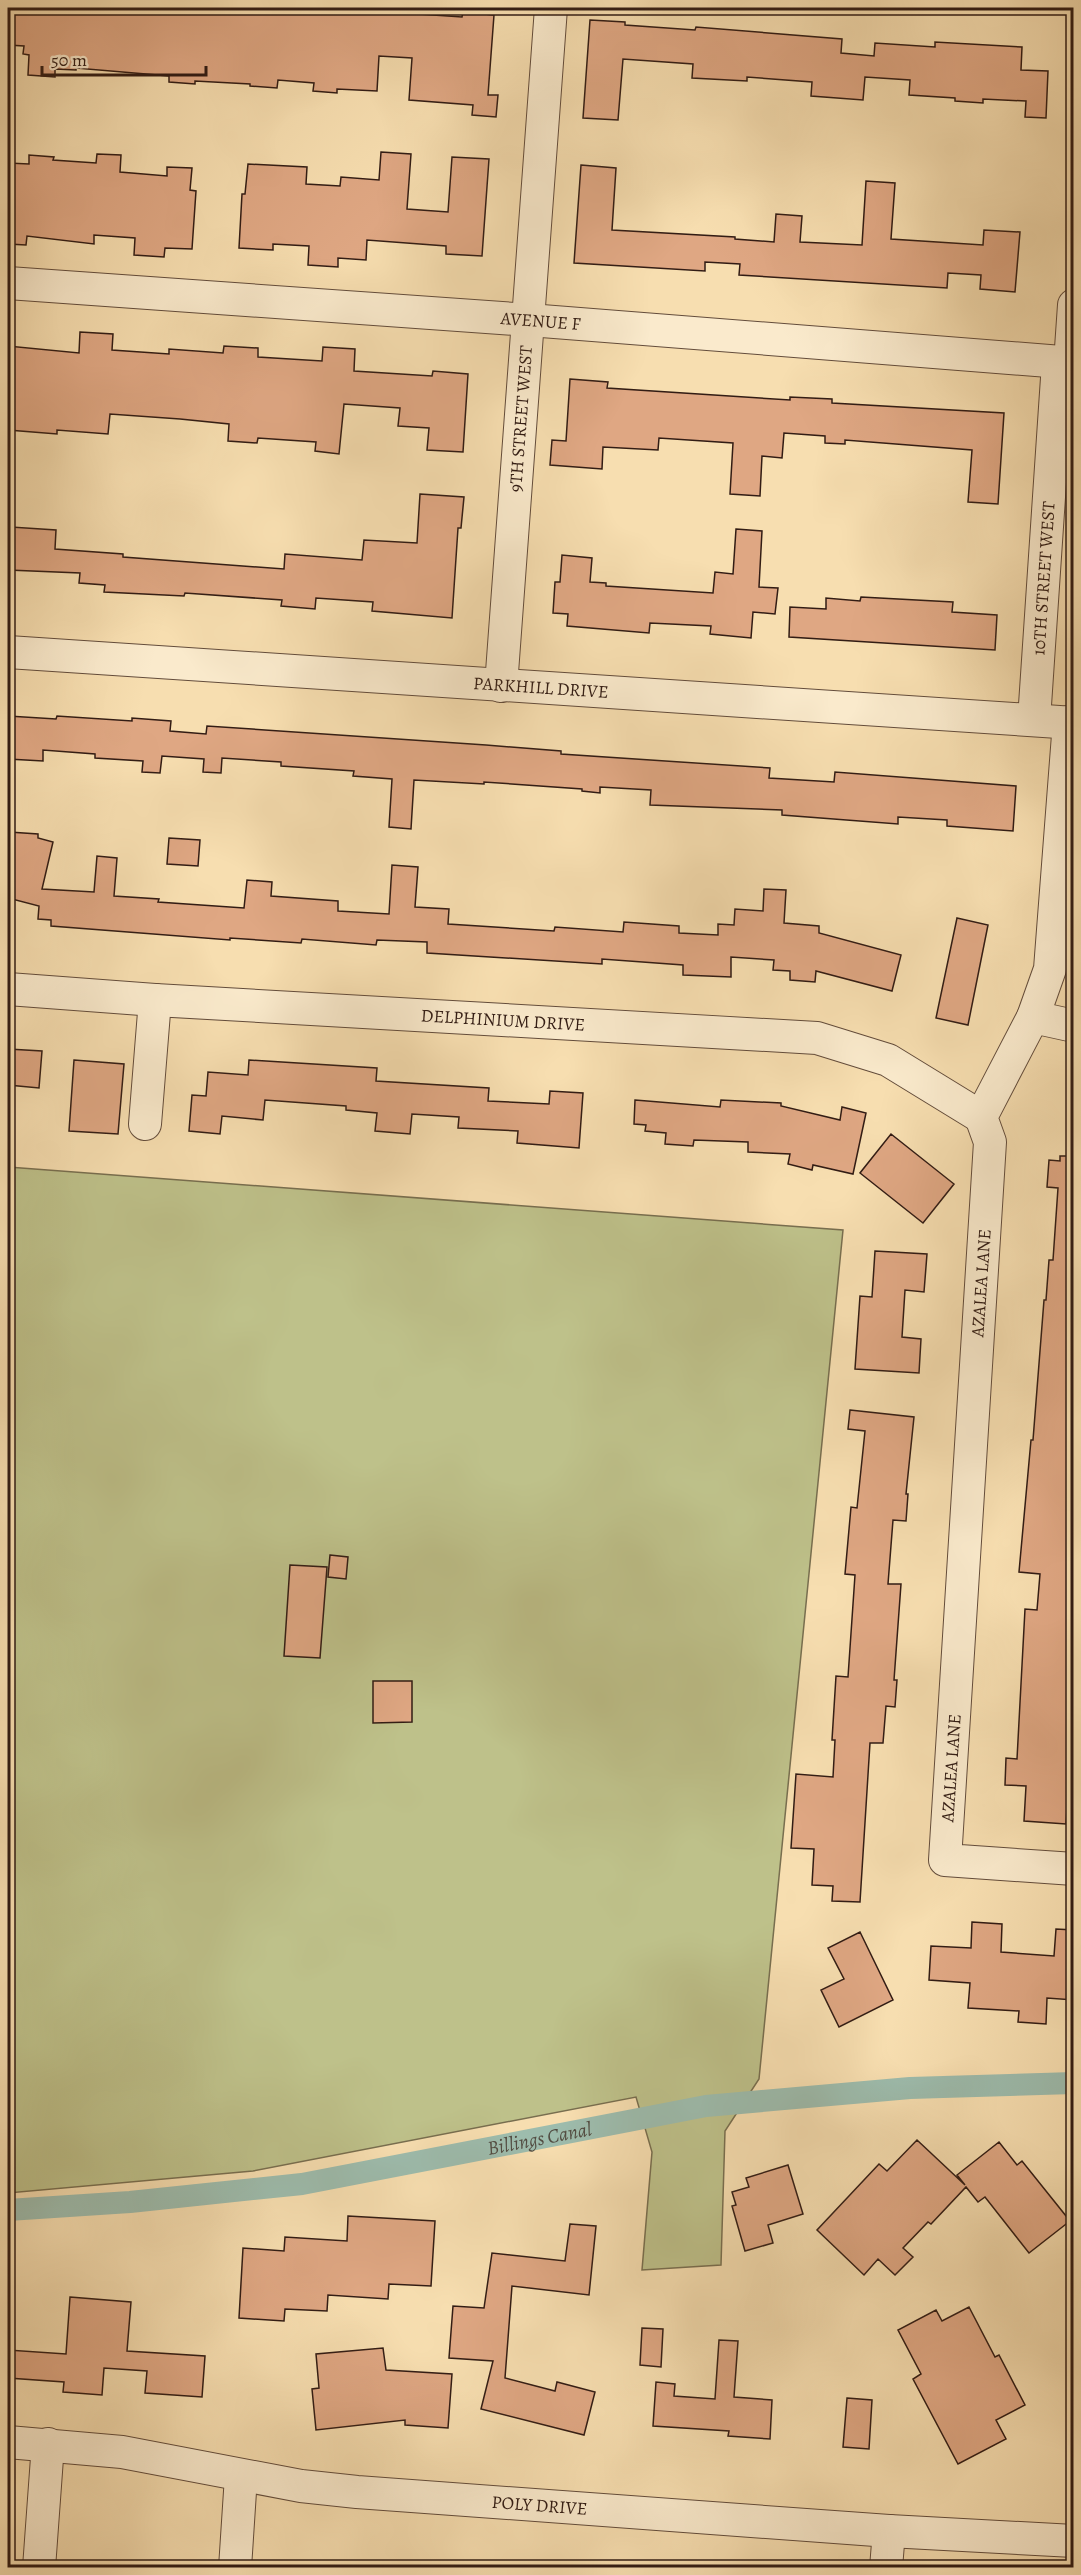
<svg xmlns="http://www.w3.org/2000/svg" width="1081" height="2575" font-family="Alegreya,serif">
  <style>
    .green { fill: #bec18a; stroke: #786e4f; stroke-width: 1.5 }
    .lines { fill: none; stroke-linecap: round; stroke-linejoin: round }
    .canal { stroke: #9dbcad; stroke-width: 22 }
    .building { fill: #dfa783; stroke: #321c14; stroke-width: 1.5 }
    .minor-casing { stroke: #634c3b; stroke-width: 34 }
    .minor { stroke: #faeacc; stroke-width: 32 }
    .labels { text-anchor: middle; stroke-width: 6; stroke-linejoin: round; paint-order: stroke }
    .street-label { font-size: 18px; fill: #321c14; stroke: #faeacc }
    .water-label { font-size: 20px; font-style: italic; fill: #524c42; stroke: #faeacc }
  </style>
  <rect width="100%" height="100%" fill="#f7deb0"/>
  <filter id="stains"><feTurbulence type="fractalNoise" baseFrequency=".00333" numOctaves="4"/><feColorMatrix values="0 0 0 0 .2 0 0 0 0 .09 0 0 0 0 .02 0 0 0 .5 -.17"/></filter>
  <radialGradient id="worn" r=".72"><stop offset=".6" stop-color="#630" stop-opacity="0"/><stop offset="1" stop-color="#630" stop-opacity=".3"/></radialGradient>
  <path class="green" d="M 8,1167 L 843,1230 L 759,2079 L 725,2131 L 721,2265 L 642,2270 L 652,2152 L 636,2097 L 253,2171 L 8,2193 Z"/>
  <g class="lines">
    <path class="canal" id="s1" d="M 8,2210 L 130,2202 L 302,2184 L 706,2106 L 910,2088 L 1074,2083"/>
  </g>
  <path class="building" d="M 8,8 L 374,8 L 374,11 L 462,17 L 463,12 L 494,15 L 488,95 L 498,95 L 496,117 L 472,115 L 473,105 L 409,100 L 412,58 L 379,56 L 377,91 L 337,89 L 337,93 L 313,91 L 314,83 L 278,80 L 277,88 L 250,86 L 250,84 L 195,81 L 195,84 L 169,82 L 169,76 L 76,68 L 76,70 L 55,69 L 55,77 L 28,75 L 29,55 L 23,54 L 24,46 L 8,45 Z
    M 590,20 L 625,22 L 625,25 L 695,30 L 696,27 L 842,39 L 841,53 L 874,56 L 875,43 L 935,47 L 935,42 L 1022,47 L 1021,70 L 1048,71 L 1046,118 L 1025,117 L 1026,101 L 983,99 L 983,103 L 955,101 L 955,98 L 909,95 L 910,80 L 865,77 L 863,100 L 811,96 L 812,82 L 747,77 L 747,81 L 692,78 L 693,64 L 623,59 L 618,120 L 583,118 Z
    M 381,152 L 411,154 L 407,209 L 448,212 L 452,157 L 489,159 L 482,256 L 446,254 L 446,246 L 367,240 L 366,260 L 338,258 L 338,267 L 308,265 L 309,246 L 273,244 L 273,250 L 239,248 L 242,194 L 245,194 L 248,164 L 307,167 L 306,184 L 340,186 L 341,177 L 379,180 Z
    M 97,154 L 121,155 L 120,172 L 167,176 L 167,167 L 192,168 L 190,190 L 196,191 L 192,249 L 165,248 L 164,257 L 134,255 L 135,238 L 94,235 L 94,244 L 27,236 L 26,245 L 8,244 L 8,163 L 29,164 L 29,155 L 54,157 L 53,160 L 96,163 Z
    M 581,165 L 616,168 L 612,230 L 735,237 L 735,239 L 774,242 L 776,214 L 802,216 L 800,242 L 862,245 L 866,181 L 895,183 L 891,239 L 983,245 L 984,230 L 1020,232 L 1015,292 L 980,289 L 981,275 L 948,273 L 947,288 L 739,275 L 740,264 L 705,262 L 705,271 L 574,263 Z
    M 80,332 L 113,334 L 112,350 L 169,354 L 169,349 L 223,353 L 224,346 L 258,348 L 258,357 L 322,361 L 323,347 L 355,349 L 354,371 L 432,376 L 433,371 L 468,374 L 463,452 L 427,450 L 429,428 L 398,426 L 400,408 L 344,404 L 339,454 L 315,451 L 316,442 L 258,438 L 257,443 L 228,441 L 229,424 L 180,419 L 110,414 L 108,434 L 57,430 L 57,434 L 8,430 L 8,346 L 79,353 Z
    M 570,379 L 608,382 L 607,388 L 790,400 L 790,397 L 832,399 L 832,403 L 1004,413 L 998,504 L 968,502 L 972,450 L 845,440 L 845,444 L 825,443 L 825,436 L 784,433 L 782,458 L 762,456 L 760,496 L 730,494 L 733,443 L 659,438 L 658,450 L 603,447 L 602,469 L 550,465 L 552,440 L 566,441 Z
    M 420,494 L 464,497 L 461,528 L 458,528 L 452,618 L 372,611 L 373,602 L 316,598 L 315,609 L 281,606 L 282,600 L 185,593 L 184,596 L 104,592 L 105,585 L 79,583 L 80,573 L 8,570 L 8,540 L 10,540 L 11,527 L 56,530 L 55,549 L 123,554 L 123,557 L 284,569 L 285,554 L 362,560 L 364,540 L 417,543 Z
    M 736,529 L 762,531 L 759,587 L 778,588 L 775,614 L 753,612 L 751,638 L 710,634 L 711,626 L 650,623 L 649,633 L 567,626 L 568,614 L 553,613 L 555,582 L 560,582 L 562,555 L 592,558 L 590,582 L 606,583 L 606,586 L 713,593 L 715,572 L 733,574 Z
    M 861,597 L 953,602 L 952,612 L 997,615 L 995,650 L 789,637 L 790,607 L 826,609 L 826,598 L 860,601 Z
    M 8,716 L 56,719 L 57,716 L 132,721 L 132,718 L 171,721 L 170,731 L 206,734 L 207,726 L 486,745 L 561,751 L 561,754 L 770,768 L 769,778 L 834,782 L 835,772 L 1016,786 L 1013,831 L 947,826 L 947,820 L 898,817 L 898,824 L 782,815 L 782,810 L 650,805 L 651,790 L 600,787 L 600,793 L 582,791 L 582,789 L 484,782 L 484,784 L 414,780 L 411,829 L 389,827 L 392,779 L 353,776 L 354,771 L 281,766 L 281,762 L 222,758 L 221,773 L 203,772 L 204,759 L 162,756 L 160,773 L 142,772 L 143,761 L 95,758 L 95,754 L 43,750 L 43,761 L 8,759 Z
    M 9,832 L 38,834 L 38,838 L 53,842 L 42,889 L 94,892 L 97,856 L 117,858 L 114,896 L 159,899 L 158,902 L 244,908 L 247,880 L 272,882 L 271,896 L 338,901 L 338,911 L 389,914 L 392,865 L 418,867 L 415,907 L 449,909 L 448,924 L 554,931 L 555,927 L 623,932 L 624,922 L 679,926 L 679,933 L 718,935 L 718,924 L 734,925 L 735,909 L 763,911 L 764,889 L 786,890 L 784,923 L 819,926 L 819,933 L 901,955 L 892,991 L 816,971 L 815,982 L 790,980 L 790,971 L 773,970 L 774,960 L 731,957 L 731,977 L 683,975 L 683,965 L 602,959 L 602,964 L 427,953 L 427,942 L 377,940 L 376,945 L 302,939 L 301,943 L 230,938 L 230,940 L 51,926 L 51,920 L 38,919 L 39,906 L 8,898 Z
    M 169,838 L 200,840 L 198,866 L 167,864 Z
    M 957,918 L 988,925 L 968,1025 L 936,1018 Z
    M 8,1049 L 42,1051 L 39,1088 L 8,1085 Z
    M 74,1060 L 124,1064 L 118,1134 L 69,1131 Z
    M 249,1060 L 377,1068 L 376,1081 L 489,1088 L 488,1101 L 549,1104 L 550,1091 L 583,1093 L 579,1148 L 517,1143 L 518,1131 L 458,1128 L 459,1117 L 412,1114 L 410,1134 L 375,1131 L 377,1113 L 346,1110 L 346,1106 L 265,1100 L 263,1120 L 222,1116 L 220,1134 L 189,1131 L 192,1095 L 206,1096 L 208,1072 L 248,1075 Z
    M 635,1100 L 720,1107 L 721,1100 L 781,1103 L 781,1106 L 840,1120 L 842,1107 L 866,1113 L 853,1174 L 813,1165 L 812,1170 L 788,1164 L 790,1154 L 748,1152 L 748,1142 L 694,1140 L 693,1146 L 665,1144 L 666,1133 L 645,1131 L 646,1125 L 634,1124 Z
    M 891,1134 L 954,1184 L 923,1223 L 860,1173 Z
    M 1060,1156 L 1074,1156 L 1074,1430 L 1068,1501 L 1074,1501 L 1074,1665 L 1067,1762 L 1070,1763 L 1066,1824 L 1024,1821 L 1026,1786 L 1005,1785 L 1006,1758 L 1017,1759 L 1025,1609 L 1037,1610 L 1040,1574 L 1019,1572 L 1031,1440 L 1033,1440 L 1044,1300 L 1046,1300 L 1049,1260 L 1053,1260 L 1058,1188 L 1047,1187 L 1049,1160 L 1060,1161 Z
    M 875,1251 L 927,1254 L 924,1292 L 905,1290 L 902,1337 L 921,1339 L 919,1373 L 855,1369 L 860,1296 L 872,1297 Z
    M 850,1410 L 914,1417 L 906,1494 L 908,1494 L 906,1521 L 893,1520 L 888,1584 L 901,1584 L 894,1680 L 897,1680 L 895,1707 L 886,1706 L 883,1743 L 870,1743 L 860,1902 L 832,1901 L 833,1886 L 812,1885 L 814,1849 L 791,1848 L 796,1774 L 833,1777 L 835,1740 L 832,1740 L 836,1676 L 848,1677 L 855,1575 L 845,1574 L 851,1507 L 857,1508 L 865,1431 L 848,1429 Z
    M 330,1555 L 348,1557 L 346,1579 L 328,1577 Z
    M 290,1565 L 327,1567 L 320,1658 L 284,1656 Z
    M 373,1681 L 412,1681 L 412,1722 L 373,1723 Z
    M 972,1922 L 1002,1924 L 1001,1952 L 1054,1956 L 1056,1929 L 1074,1930 L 1074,2000 L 1047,1998 L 1046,2024 L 1018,2022 L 1019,2011 L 968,2008 L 970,1983 L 929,1980 L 931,1946 L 971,1948 Z
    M 860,1932 L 893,2000 L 839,2027 L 821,1990 L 844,1979 L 828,1948 Z
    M 917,2140 L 965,2185 L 957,2175 L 999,2142 L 1017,2165 L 1022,2161 L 1070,2221 L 1029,2253 L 985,2197 L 978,2202 L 966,2187 L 931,2224 L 928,2222 L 903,2248 L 913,2257 L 895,2275 L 878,2259 L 864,2275 L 817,2230 L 879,2164 L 887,2171 Z
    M 788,2165 L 803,2214 L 768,2225 L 773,2243 L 745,2251 L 732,2206 L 736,2205 L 732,2192 L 749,2187 L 746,2178 Z
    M 348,2216 L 435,2221 L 431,2286 L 389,2284 L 388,2299 L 328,2295 L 327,2311 L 285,2309 L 284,2321 L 239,2318 L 243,2248 L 284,2251 L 285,2237 L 347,2241 Z
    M 570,2224 L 596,2226 L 589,2295 L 512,2286 L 505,2378 L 555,2391 L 557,2382 L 595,2392 L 584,2435 L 481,2409 L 493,2361 L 449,2358 L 453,2306 L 484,2308 L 492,2253 L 565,2261 Z
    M 70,2297 L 131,2302 L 127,2351 L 205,2356 L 202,2397 L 145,2393 L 147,2371 L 104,2368 L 102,2395 L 63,2392 L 64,2382 L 8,2378 L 8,2350 L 66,2354 Z
    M 969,2307 L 995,2357 L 999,2355 L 1025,2405 L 996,2420 L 1006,2439 L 958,2464 L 913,2379 L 921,2374 L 898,2330 L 936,2310 L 942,2321 Z
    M 642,2328 L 663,2329 L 661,2367 L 640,2365 Z
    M 719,2340 L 738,2341 L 734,2397 L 772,2400 L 770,2439 L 728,2436 L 729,2431 L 653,2426 L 656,2382 L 675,2384 L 674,2396 L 715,2399 Z
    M 383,2348 L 386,2370 L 452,2374 L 448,2428 L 405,2425 L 405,2420 L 316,2430 L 312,2389 L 319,2388 L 316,2354 Z
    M 847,2398 L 872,2400 L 869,2449 L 843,2447 Z"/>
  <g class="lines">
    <g class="minor-casing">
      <g id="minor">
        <path id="s2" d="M 8,283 L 529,320 L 1074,363"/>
        <path d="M 1070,363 L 1074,305"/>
        <path id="s3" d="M 8,652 L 1074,723"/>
        <path id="s4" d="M 501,686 L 551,8"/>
        <path id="s5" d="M 1034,720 L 1058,363"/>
        <path d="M 1069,722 L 1050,969 L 1033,1017 L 981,1117 L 990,1142 L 945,1860 L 1074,1869"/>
        <path id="s6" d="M 8,989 L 155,1000 L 817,1038 L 888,1060 L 981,1117"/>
        <path d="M 1033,1017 L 1074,1026"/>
        <path d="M 145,1124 L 155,1000"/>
        <path id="s7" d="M 8,2442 L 122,2452 L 301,2486 L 357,2492 L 889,2531 L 1074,2541"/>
        <path d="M 39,2568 L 48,2444"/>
        <path d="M 235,2568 L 241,2476"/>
        <path d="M 886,2568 L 889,2531"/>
      </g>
    </g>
    <use href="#minor" class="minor"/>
  </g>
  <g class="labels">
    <g class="street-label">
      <text dy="6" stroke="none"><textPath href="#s2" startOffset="534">AVENUE F</textPath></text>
      <text dy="6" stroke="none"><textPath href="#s4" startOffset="268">9TH STREET WEST</textPath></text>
      <text dy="6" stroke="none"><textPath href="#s5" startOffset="142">10TH STREET WEST</textPath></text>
      <text dy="6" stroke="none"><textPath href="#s3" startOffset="534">PARKHILL DRIVE</textPath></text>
      <text dy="6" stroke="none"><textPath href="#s6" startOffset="496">DELPHINIUM DRIVE</textPath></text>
      <text transform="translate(981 1283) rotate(-86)" y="6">AZALEA LANE</text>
      <text transform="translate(951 1768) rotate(-86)" y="6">AZALEA LANE</text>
      <text dy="6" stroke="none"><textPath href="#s7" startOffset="536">POLY DRIVE</textPath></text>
    </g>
    <g class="water-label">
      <text dy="7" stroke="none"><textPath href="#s1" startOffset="537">Billings Canal</textPath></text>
    </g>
  </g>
  <rect width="1081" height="2575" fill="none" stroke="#f7deb0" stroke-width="30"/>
  <rect x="9" y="9" width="1063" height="2557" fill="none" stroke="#321c14" stroke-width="3"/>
  <rect x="15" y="15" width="1051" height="2545" fill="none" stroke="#321c14" stroke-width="1.5"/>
  <path d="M42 66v9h164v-9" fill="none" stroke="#321c14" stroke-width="3"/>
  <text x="51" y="66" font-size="18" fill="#321c14" stroke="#faeacc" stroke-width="4.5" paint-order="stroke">50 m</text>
  <rect width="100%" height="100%" filter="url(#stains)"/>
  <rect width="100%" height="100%" fill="url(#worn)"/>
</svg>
